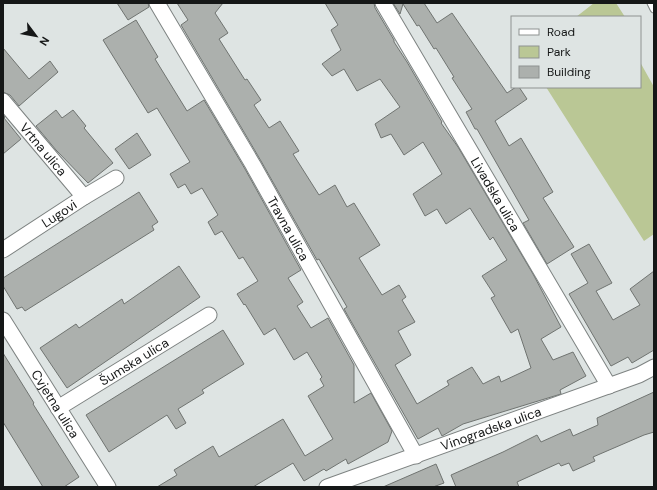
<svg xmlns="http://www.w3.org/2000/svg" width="657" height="490" font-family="'DM Sans',sans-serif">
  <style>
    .green { fill: #bac795 }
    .building { fill: #acb0ad; stroke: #707471 }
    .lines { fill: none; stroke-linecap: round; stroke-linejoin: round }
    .lane-casing { stroke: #7e8382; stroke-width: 9 }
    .street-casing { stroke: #7e8382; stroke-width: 17 }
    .lane { stroke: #fff; stroke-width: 7 }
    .street { stroke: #fff; stroke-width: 15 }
    .labels { text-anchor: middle; stroke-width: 3; stroke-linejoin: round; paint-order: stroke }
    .street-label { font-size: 13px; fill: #151717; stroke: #dee4e3 }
  </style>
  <rect width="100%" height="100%" fill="#dee4e3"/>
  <path class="green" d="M 594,3 L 616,3 L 625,17 L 576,17 Z
    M 640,62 L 654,87 L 654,234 L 644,241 L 546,87 L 640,87 Z"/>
  <path class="building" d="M 117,3 L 148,3 L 149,7 L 128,20 Z
    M 177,3 L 223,3 L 215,13 L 228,33 L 219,39 L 245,80 L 247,79 L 261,100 L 254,105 L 269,128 L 280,121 L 299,151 L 293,154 L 319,195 L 335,185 L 347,207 L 354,203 L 380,245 L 359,258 L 382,295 L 399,285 L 406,297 L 402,300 L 415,322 L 398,331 L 411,355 L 395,365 L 417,404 L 449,385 L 447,381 L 472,367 L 483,384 L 499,376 L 501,382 L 531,368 L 518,329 L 511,333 L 491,298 L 495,296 L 482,276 L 507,260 L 493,237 L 490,240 L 470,208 L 446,224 L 437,209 L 425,216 L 413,194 L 442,174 L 423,142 L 404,155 L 391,134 L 381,138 L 375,124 L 400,107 L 380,79 L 357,91 L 344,69 L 332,76 L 322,64 L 341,50 L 331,30 L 338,25 L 325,3 L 374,3 L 375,8 L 394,40 L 394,42 L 407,62 L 442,122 L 441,123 L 458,147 L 533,274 L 561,327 L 541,339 L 553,360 L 573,352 L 586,376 L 560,390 L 561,394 L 463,424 L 442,436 L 438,428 L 418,439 L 344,309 L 347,307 L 319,259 L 317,260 L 261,161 L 181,25 L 188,20 Z
    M 393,3 L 424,3 L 437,23 L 452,13 L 507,93 L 516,87 L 519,87 L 527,99 L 495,121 L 509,146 L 521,138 L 553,192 L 543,198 L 574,247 L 547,264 L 523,223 L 529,220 L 477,129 L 475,129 L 466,112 L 472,109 L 452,78 L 454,77 L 436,48 L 434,49 L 419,25 L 417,26 L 403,4 L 400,14 Z
    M 136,20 L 158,57 L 155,59 L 187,111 L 204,100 L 245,169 L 301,270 L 288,278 L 303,302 L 297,306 L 311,328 L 328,318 L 354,365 L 354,403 L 371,393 L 392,431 L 388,442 L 348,464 L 346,459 L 326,471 L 324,469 L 304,481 L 293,463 L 253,487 L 157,487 L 177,475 L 174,470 L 213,446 L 219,457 L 283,419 L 305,456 L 333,439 L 308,396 L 324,386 L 320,379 L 322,377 L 307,352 L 294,360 L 275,328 L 264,335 L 245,304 L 244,305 L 237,294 L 258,281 L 243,257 L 239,259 L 222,231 L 215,235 L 208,222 L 218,215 L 202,188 L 191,194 L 185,184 L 178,188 L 170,174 L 190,162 L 157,108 L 148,113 L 103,40 Z
    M 3,48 L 29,79 L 50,61 L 58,72 L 19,106 L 10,95 L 3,92 Z
    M 56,110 L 62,118 L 73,110 L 86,126 L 84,128 L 113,163 L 88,183 L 56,150 L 36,126 Z
    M 3,115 L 5,117 L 4,118 L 21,139 L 3,154 Z
    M 137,133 L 151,155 L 129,169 L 115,149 Z
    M 139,192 L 158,222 L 152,226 L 154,230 L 25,311 L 22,307 L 17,309 L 3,286 L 3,278 Z
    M 589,244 L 612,283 L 596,291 L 613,320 L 640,305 L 630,289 L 654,271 L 654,350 L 632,363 L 628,357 L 611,366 L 569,294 L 588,283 L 571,254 Z
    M 179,266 L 200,297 L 67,388 L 40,348 L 76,324 L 79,328 L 122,299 L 124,304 Z
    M 223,330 L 244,364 L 202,390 L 204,393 L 178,409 L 186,423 L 176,429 L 167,415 L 109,452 L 86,415 Z
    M 3,353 L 34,403 L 33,404 L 79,477 L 64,487 L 43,487 L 3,422 Z
    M 654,392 L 654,432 L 644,435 L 593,457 L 595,461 L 573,471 L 569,463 L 561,466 L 559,463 L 517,482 L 519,487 L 456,487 L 451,475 L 503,452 L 537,435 L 541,442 L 570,429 L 573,436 L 598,425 L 597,418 Z
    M 436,464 L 444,483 L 433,487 L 383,487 Z"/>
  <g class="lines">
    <g class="lane-casing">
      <path id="lane" d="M 651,3 L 654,9"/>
    </g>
    <g class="street-casing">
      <g id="street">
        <path id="s1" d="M 157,3 L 253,165 L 416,456"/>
        <path id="s2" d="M 383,3 L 609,386"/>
        <path id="s3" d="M 3,101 L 84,197"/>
        <path id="s4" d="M 3,250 L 84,197 L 116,178"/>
        <path id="s5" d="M 3,320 L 108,487"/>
        <path id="s6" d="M 58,408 L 209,315"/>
        <path id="s7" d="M 327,487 L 639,375 L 654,367"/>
      </g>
    </g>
    <use href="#lane" class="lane"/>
    <use href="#street" class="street"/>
  </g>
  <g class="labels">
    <g class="street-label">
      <text dy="5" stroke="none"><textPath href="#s3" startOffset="63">Vrtna ulica</textPath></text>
      <text dy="5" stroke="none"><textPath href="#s2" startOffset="222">Livadska ulica</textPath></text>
      <text dy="5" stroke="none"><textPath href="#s4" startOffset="67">Lugovi</textPath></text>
      <text dy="5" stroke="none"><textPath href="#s1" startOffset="261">Travna ulica</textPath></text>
      <text dy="5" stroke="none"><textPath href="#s6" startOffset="89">Šumska ulica</textPath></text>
      <text dy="5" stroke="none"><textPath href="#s5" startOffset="99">Cvjetna ulica</textPath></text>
      <text dy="5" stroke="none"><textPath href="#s7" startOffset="174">Vinogradska ulica</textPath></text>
    </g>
  </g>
  <rect width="657" height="490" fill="none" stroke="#151717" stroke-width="8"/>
  <rect x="511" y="16" width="130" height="72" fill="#dee4e3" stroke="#8e9291"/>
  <rect x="519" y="29" width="20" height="6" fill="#ffffff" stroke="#8e9291"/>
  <text x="547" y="36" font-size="12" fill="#151717">Road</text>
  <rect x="519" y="46" width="20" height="12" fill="#bac795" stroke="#8e9291"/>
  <text x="547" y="56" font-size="12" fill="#151717">Park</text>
  <rect x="519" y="66" width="20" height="12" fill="#acb0ad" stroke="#8e9291"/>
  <text x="547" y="76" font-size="12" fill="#151717">Building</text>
  <g transform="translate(36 36) rotate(122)" stroke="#dee4e3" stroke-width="3" paint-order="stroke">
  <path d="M0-3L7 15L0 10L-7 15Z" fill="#151717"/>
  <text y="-6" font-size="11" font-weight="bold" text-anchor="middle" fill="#151717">N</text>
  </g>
</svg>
